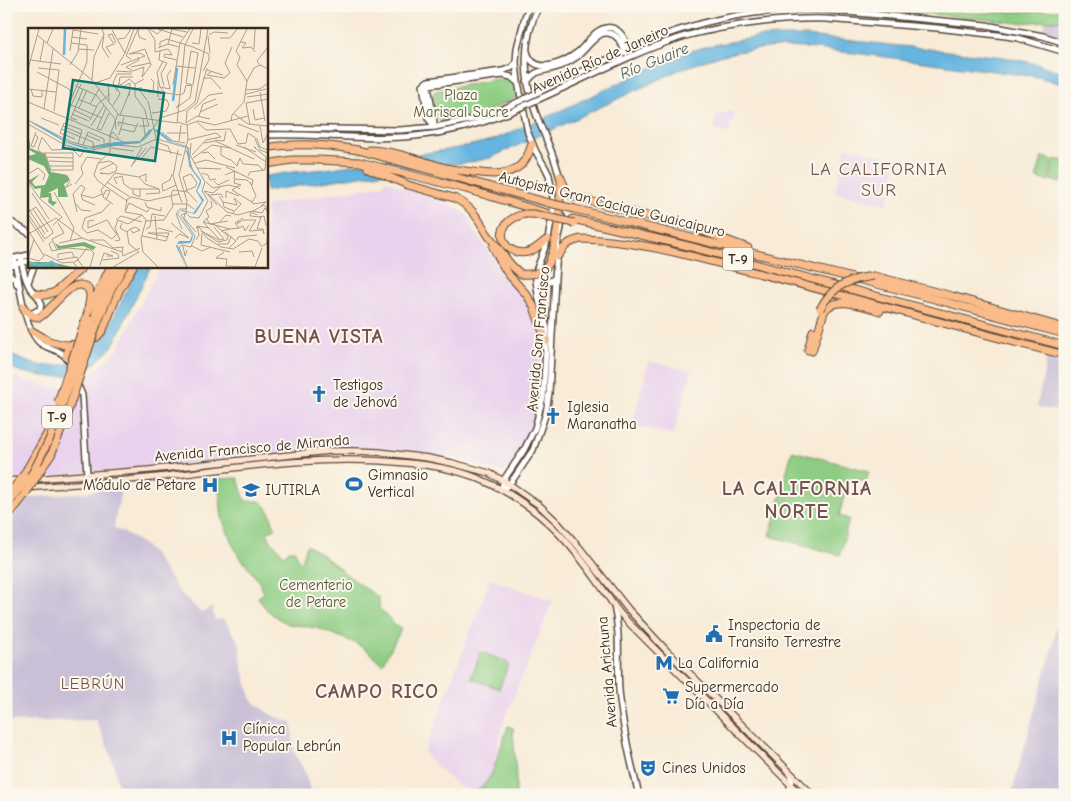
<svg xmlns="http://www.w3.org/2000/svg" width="1071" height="801" font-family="'Comic Neue',sans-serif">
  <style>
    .built { fill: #e9d2ed }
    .industrial { fill: #c9bfd7 }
    .green { fill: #8fcd84; stroke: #657c51 }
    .water { fill: #65b5e0; stroke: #50707f }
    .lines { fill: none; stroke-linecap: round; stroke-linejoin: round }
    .tertiary-casing { stroke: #57473a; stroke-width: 8 }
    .secondary-casing { stroke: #57473a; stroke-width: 8 }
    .motorway-casing { stroke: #57473a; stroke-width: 9 }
    .tertiary { stroke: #fff; stroke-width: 5 }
    .secondary { stroke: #fde4d0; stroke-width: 5.5 }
    .motorway { stroke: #f9bc8a; stroke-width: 7 }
    .tertiary-bridge-casing { stroke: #57473a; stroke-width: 8; stroke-linecap: butt }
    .motorway-bridge-casing { stroke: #57473a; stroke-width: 9; stroke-linecap: butt }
    .tertiary-bridge { stroke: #fff; stroke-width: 5 }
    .motorway-bridge { stroke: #f9bc8a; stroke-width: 7 }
    .labels { text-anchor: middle; stroke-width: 4; stroke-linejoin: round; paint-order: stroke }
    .shield { fill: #fbf7ec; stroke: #75685c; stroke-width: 1 }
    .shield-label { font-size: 14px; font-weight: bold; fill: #3b2a1e }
    .street-label { font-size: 15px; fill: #3b2a1e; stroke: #fbf7ec }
    .park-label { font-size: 15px; fill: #545b3d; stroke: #fbf7ec }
    .poi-label { font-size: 15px; fill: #3b2a1e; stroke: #fbf7ec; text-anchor: start }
    .water-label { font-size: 16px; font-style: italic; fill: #4a5b62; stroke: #fbf7ec }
    .neighbourhood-label { font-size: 16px; letter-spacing: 1px; fill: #745251; stroke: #fbf7ec }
    .quarter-label { font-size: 18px; letter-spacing: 1px; fill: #745251; stroke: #fbf7ec }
    .district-label { font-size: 20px; font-weight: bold; letter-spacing: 1px; fill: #745251; stroke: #fbf7ec }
    .inset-river { fill: none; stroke: #65b5e0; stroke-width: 2.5 }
    .inset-road { fill: none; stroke: #ac9e8d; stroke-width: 1 }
    .view { fill: #0f766e; fill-opacity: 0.15; stroke: #0f766e; stroke-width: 2.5 }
    .inset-edge { fill: none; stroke: #3b2a1e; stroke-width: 2.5 }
  </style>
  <rect width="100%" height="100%" fill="#fbf7ec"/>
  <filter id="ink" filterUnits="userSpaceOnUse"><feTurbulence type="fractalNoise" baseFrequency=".02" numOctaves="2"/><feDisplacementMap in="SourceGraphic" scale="10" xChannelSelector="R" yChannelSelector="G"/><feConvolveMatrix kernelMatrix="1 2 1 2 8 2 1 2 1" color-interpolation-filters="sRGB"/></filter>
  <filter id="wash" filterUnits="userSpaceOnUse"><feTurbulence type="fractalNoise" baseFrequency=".0096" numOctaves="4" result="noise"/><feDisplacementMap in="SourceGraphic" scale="20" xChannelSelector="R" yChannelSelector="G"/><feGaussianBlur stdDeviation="1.12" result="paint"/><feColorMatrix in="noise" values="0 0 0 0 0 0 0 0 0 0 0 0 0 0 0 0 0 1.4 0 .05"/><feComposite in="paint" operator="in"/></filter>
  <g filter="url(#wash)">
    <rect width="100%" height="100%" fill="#f8ebd7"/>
    <path class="built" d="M 731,111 L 736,116 L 732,120 L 729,133 L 714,130 L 716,115 Z
      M 846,147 L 898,160 L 887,205 L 835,192 Z
      M 385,180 L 442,201 L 460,210 L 470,218 L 472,228 L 500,267 L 520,291 L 533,312 L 541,334 L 541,339 L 538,397 L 533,421 L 518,453 L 504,473 L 462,460 L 388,450 L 238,458 L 6,481 L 6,374 L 24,381 L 54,388 L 69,387 L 81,383 L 103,364 L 117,350 L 160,266 L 266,266 L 266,205 L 384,185 Z
      M 649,361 L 692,371 L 673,435 L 632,425 Z
      M 490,579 L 553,601 L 504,720 L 492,773 L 485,784 L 475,792 L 460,787 L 443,773 L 424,753 Z"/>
    <path class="industrial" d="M 1065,20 L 1065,39 L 1044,30 L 1046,21 Z
      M 1047,355 L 1065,360 L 1065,413 L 1037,407 Z
      M 121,488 L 114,527 L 143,544 L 154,555 L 179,591 L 201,613 L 212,607 L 215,620 L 224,619 L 240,644 L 242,666 L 251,698 L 256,704 L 270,714 L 292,723 L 294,752 L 306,774 L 311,795 L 120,795 L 115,770 L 110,753 L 96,720 L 6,722 L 6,525 L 12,519 L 10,500 Z
      M 1065,592 L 1065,795 L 1011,795 L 1051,652 Z"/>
    <path class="green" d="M 906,6 L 945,6 L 959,12 L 978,13 L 1065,10 L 1065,20 L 1019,23 L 923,13 L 904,12 Z
      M 497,79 L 504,79 L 513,82 L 516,88 L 517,97 C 503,104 458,127 443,121 C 439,120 435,114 434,109 C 432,103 431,96 435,91 Z
      M 1042,157 L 1053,160 L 1048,181 L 1036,178 Z
      M 1055,159 L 1065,161 L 1065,169 L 1061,183 L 1050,180 Z
      M 792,451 L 869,471 L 866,482 L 849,477 L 839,516 L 849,519 L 840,555 L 770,536 Z
      M 238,478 L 245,501 L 260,501 L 268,509 L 275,528 L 267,533 L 271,541 L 284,555 L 289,550 L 295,550 L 297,558 L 301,562 L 307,545 L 320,553 L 350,577 L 379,598 L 379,608 L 401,630 L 382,664 L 367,650 L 353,642 L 317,628 L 289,624 L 277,618 L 266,609 L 258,597 L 264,593 L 259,582 L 237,553 L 231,541 L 222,518 L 218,479 Z
      M 481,652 L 509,663 L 499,689 L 471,678 Z
      M 508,726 L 513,728 L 516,778 L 516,795 L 475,795 L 475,792 L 485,784 L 492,773 Z"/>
    <path class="water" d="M 781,36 L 807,36 L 1004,57 L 1037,64 L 1065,73 L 1065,85 L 1039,77 L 862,54 L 806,48 L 778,47 L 757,49 L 736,52 L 715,57 L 679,70 L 554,129 L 490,158 L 471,162 L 373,174 L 266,191 L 266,176 L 293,172 L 326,169 L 458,148 L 493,140 L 547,117 L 649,69 L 688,52 L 708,46 L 758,37 Z
      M 139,266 L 151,266 L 112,347 L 93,365 L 83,372 L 71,375 L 53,377 L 43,376 L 21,372 L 6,365 L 6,352 C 46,374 75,372 105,335 Z"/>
  </g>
  <g filter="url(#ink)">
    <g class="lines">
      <g class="tertiary-casing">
        <path id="tertiary" d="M 539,6 C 522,39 523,77 535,111 C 543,134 555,155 560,179
          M 527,51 C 533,77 564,63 578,52 C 585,46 590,37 597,32 C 602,28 609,26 615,29 C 623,33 626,43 630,51
          M 527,82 C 536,69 542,72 554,68 C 562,66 569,62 575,58 C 584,52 596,33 605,33 C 618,32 621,44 626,53
          M 547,88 C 580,73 611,57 644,43 C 702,19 764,7 826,10 L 986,25 L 1043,36 L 1065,43
          M 550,94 C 592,75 633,53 676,39 C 689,34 703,32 716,29 C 754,22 788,18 826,19 L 937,28 L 1006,36 L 1018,38 L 1065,52
          M 434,123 L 428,85 L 503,75 L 511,77 L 517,82
          M 435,127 L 428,118 L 423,85 L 428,81 L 502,71 L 511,68 L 516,63
          M 266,128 L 400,130 L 435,127 L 479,118 L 505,108
          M 266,135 C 316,133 366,141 415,136 C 447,133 478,125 508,113
          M 6,219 L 29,233
          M 21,257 C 22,266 25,279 30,288 C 34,294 39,295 41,303 L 40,309 L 31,314 L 29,316
          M 14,258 C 20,281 22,323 38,341 C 46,350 61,348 67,359
          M 6,260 L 29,255
          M 6,266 L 29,261
          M 6,272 L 14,278 L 17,284
          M 536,277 C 541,284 549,283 555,278
          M 28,282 L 34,266
          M 77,383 L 82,395 L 87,475 L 87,483
          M 506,487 L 514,478 L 533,450 L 546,413 L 549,393 L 555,278 L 558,241 L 561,228 L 562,217
          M 502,490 L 503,481 L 524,450 L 535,428 L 543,397 L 545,365 L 547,328 L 539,300 L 535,274 L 548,239 L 553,211 L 553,198 L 549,175 L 545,167 L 536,152 L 528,133 L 518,82 L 516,62 L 517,48 L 525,17 L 529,6
          M 614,606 C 621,635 617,661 619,690 C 622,725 630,760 639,795
          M 788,795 L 792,781 L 790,774"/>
      </g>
      <g class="secondary-casing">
        <path id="secondary" d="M 33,479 L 149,470 L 329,451 L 355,451 L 379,452 L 428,458 L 452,463 L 489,473 L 509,484 L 539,505 L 557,522 L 579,547 L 628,609 L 666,650 L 813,795
          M 6,481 L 22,480
          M 27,488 C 71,484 115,482 159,477 C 241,467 324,454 407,463 C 430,465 455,469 477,478 C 492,484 507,492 520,501 C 552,521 577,552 598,582 C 603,589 608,597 613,604 C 617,610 622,616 627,621 L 801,795"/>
      </g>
      <g class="motorway-casing">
        <path id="motorway" d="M 266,148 C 296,142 329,145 358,150 L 549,203
          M 370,150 C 396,151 421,161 446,168 C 455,170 464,171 473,172 C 487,174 503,176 515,169 C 525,164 529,154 532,144
          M 266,164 L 292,160 L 317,160 L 360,162 L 466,189 L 550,214
          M 368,168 L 408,185 L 454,198 C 473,207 478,219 488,235 C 493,241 498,248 503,254 C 508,262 513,268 521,274
          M 560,176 L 567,192 L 574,197 L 694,228 L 748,248
          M 575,209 L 897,289 L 1065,334
          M 525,214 C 488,222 502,258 528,252 C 536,250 541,243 548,239
          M 573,219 L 688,246 L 1065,346
          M 493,247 L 502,264 L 509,275 L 527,295 L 534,307 L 546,341
          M 557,257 C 565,246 567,242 581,239 C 639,240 697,258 753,272 C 857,298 960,329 1065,355
          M 549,263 C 559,239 559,209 561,183
          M 874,276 L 952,296 L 1065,328
          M 37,294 L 46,295 L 55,292 L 84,266
          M 23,307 C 27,312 33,318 40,317 C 51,310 71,279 84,286 C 88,287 90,292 90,296 C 90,301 88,306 88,312
          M 90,308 L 111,266
          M 93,319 L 106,286 L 117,266
          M 97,324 L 112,288 L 124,266
          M 32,331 L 49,341 L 65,345 L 80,344 L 97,337 L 103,330 L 119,291 L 133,266
          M 808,350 L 813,331
          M 812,351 L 824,312 C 833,294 866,307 880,311
          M 66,356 L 67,351 L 72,345
          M 42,468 L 51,455 L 64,423
          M 23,476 L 47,434 L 53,419"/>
      </g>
      <use href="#tertiary" class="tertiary"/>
      <use href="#secondary" class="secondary"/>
      <use href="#motorway" class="motorway"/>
      <g class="tertiary-bridge-casing">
        <path id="tertiary-bridge" d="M 505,108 L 547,88
          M 508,113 L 550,94"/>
      </g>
      <g class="motorway-bridge-casing">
        <path id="motorway-bridge" d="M 549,203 L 575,209
          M 525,214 L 533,214 L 574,223
          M 521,274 C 532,275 544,274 549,263
          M 820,309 C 832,286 849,279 874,276
          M 58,402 L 88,312
          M 64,423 L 97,324
          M 6,498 L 23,476
          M 6,507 L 33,472 L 50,438 L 93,319
          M 6,517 C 21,503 32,484 42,468"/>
      </g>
      <use href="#tertiary-bridge" class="tertiary-bridge"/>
      <use href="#motorway-bridge" class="motorway-bridge"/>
    </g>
  </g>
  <defs>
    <g id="church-bare" transform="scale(1.35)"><path d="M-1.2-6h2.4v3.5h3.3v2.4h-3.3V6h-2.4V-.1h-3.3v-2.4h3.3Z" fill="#1f6fb2" stroke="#fbf7ec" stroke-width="2.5" paint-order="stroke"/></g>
    <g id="stadium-bare" transform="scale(1.35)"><path d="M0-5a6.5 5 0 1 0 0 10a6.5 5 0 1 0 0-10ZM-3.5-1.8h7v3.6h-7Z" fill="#1f6fb2" stroke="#fbf7ec" stroke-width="2.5" paint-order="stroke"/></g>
    <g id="hospital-bare" transform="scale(1.35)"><path d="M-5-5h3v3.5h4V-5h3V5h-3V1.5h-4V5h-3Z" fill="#1f6fb2" stroke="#fbf7ec" stroke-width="2.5" paint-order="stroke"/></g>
    <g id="university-bare" transform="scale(1.35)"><path d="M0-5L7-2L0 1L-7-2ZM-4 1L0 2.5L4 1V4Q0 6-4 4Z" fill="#1f6fb2" stroke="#fbf7ec" stroke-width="2.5" paint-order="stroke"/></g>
    <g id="civic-bare" transform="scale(1.35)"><path d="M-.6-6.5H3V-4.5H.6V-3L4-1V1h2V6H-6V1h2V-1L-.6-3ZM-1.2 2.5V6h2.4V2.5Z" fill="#1f6fb2" stroke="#fbf7ec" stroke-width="2.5" paint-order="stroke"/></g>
    <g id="metro-bare" transform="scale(1.35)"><path d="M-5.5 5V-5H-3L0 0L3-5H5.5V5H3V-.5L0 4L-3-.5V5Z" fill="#1f6fb2" stroke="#fbf7ec" stroke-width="2.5" paint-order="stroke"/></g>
    <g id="supermarket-bare" transform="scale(1.35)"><path d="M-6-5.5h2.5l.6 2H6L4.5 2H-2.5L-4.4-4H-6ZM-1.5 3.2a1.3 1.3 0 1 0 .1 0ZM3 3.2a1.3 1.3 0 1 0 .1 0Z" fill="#1f6fb2" stroke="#fbf7ec" stroke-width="2.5" paint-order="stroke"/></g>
    <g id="theatre-bare" transform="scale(1.35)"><path d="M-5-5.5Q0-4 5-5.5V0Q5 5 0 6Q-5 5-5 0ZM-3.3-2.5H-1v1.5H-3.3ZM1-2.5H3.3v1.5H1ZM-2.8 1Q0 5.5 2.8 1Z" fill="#1f6fb2" stroke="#fbf7ec" stroke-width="2.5" paint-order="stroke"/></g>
  </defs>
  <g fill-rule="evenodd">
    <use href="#church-bare" x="319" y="394"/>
    <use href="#church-bare" x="553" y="416"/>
    <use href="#stadium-bare" x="354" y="484"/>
    <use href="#hospital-bare" x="210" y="485"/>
    <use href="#university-bare" x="251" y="490"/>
    <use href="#civic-bare" x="714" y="634"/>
    <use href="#metro-bare" x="664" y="663"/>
    <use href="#supermarket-bare" x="671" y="696"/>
    <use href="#hospital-bare" x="229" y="738"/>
    <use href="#theatre-bare" x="648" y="768"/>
  </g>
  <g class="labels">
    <g class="shield">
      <rect x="723" y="247.5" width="30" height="23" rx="4"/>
      <rect x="42" y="405.5" width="30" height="23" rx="4"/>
    </g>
    <g class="shield-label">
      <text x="738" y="264">T-9</text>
      <text x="57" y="422">T-9</text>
    </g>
    <g class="street-label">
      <text transform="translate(600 59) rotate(-24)" y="5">Avenida Río de Janeiro</text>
      <text transform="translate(612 204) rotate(14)" y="5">Autopista Gran Cacique Guaicaipuro</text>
      <text transform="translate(538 339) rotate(-85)" y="5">Avenida San Francisco</text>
      <text transform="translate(252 448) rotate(-5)" y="5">Avenida Francisco de Miranda</text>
      <text transform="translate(607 672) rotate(-95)" y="5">Avenida Arichuna</text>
    </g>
    <g class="park-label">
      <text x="461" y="100">Plaza<tspan x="461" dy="17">Mariscal Sucre</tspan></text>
      <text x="316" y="590">Cementerio<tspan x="316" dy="17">de Petare</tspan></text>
    </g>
    <g class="poi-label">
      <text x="333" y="390">Testigos<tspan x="333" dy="17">de Jehová</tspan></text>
      <text x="567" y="412">Iglesia<tspan x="567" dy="17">Maranatha</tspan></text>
      <text x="368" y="480">Gimnasio<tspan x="368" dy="17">Vertical</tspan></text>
      <text x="196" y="490" text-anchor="end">Módulo de Petare</text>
      <text x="265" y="495">IUTIRLA</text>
      <text x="728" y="630">Inspectoria de<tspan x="728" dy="17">Transito Terrestre</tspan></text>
      <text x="678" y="668">La California</text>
      <text x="685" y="692">Supermercado<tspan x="685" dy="17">Día a Día</tspan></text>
      <text x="243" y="734">Clínica<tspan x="243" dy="17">Popular Lebrún</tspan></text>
      <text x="662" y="773">Cines Unidos</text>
    </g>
    <g class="water-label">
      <text transform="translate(654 60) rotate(-22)" y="6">Río Guaire</text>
    </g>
    <g class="neighbourhood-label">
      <text x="93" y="689">LEBRÚN</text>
    </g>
    <g class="quarter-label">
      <text x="879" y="175">LA CALIFORNIA<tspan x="879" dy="21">SUR</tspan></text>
    </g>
    <g class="district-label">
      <text x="319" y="343">BUENA VISTA</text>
      <text x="797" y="495">LA CALIFORNIA<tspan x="797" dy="23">NORTE</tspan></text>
      <text x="377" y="698">CAMPO RICO</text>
    </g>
  </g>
  <g transform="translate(28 28)">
    <rect width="240" height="240" fill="#f8ebd7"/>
    <path d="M 2,111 L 2,120 L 17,126 L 23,144 L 39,147 L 42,152 L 36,156 L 40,169 L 30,169 L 30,160 L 20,165 L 23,165 L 24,173 L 29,174 L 25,178 L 20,174 L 21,169 L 12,170 L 13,160 L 7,161 L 0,153 L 12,146 L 4,154 L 7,158 L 17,157 L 21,147 L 16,138 L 0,131 L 0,128 L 8,126 L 0,121 ZM 56,214 L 68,219 L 65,222 L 55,218 L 30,221 L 27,215 L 32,218 ZM 1,234 L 20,234 L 20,236 L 24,234 L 44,239 L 0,239 Z" fill="#73b072"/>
    <path d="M 0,93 L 22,103 L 39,114 L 61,120 L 87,114 L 112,113 L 121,102 L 125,101 L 130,102 L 145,114 L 159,118 L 161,122 L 163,139 L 173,152 L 173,155 L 169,163 L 176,172 L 167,186 L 153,183 L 150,186 L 165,207 L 164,212 L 162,215 L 149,216 L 158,239 L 148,218 L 151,213 L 162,213 L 164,207 L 149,186 L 154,182 L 165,185 L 174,173 L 168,163 L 172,153 L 161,138 L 159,119 L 140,113 L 125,101 L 115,112 L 110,115 L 58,121 L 37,114 Z" fill="#65b5e0"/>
    <path class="inset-river" d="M 36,27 L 37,1M 145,73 L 149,40M 0,234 L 13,238 L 24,234 L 30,239"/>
    <path class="inset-road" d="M 110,1 L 111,9 L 118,12M 120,1 L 127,12 L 127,24 L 140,21 L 144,27 L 137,26 L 136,29 L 149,32M 122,1 L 129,6 L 135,1M 130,1 L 155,9M 143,1 L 159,4M 45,2 L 70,6M 9,7 L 64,52 L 91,87 L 149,95 L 157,17 L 165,1M 181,7 L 186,4 L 200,5M 76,8 L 74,19 L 81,30M 180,8 L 182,25M 44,9 L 59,11M 192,10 L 202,10 L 209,1M 90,11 L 97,10 L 103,1M 213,14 L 218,15 L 214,20 L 223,19 L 227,24M 19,15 L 25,1M 43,15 L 59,17 L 59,34 L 41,76 L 74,90M 164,15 L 171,16 L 173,1M 140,16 L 144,1M 132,19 L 132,14 L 139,11 L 165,19M 165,19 L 181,26 L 181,32 L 175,43M 130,20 L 140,16 L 151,19M 50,21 L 66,22M 226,21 L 227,1M 42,23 L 45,2M 132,23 L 131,32 L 139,35 L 133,46 L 136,58M 163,23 L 170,25 L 165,57 L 158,55 ZM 97,25 L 106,1M 83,26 L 78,19 L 86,16 L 80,7 L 84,6 L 88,15M 110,29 L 111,32 L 98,39 L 105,43 L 116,39 L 114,49 L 123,37 L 117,21M 103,31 L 98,28 L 110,1M 2,32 L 33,36M 12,33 L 16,13M 42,37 L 50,24 L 53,1M 93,37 L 117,28 L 112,25 L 101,26 L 117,21M 232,37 L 229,33 L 240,19M 148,38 L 167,40M 103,39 L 122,35M 10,40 L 31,42 L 26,83M 0,41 L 11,1M 179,42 L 195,47M 88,43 L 104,44M 184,43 L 179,47 L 196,50 L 202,45 L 197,35 L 204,19M 9,44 L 41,61 L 44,68M 175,50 L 183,50 L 193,61M 116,51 L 107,56 L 107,68 L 117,82 L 119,91M 64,52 L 66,29 L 76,6 L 74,1M 130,52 L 130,69M 219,53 L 209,37 L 212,29 L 208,23 L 219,1M 67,55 L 82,50 L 97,25 L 84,2M 80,55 L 81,73M 91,55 L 92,49 L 105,49M 145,57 L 152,15 L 162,1M 48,58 L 68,67 L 87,91 L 88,101M 95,59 L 102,55 L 101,68M 132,59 L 137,65 L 152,67 L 156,65 L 158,57 L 164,58 L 162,70 L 148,80 L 151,76M 132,59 L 142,61 L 139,48 L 143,42M 132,59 L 129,45 L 135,33M 114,60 L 110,60 L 119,72M 0,61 L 28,64M 3,61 L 5,68 L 14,69 L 14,63M 217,62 L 232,61 L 240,55M 89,63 L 85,55 L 89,46 L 104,46M 120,64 L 125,64 L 126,54 L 123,51M 232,64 L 237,93M 218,66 L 238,61M 219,69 L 240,66M 50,71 L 69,79M 120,73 L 129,114 L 140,118 L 143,126M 0,74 L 98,115 L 111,115 L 119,109 L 132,90 L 157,82 L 167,74 L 180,1M 62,76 L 71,61M 85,77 L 92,66 L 89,60 L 91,55 L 93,57 L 101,51 L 107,56M 16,80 L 25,21M 51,80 L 59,62M 78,80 L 69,101 L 73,102 L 81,85M 166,81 L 181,67 L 195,65M 225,81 L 227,92 L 236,90M 46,82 L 63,90M 40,84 L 53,56M 158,84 L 169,75 L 179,40M 159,84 L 158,95 L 169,88 L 182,91M 172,84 L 190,76M 124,85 L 138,83 L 141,77 L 139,72 L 130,71M 44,86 L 61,93M 90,86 L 82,107 L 82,124 L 70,135 L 66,147 L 70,153 L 99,173M 206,86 L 220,96 L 240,98M 92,87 L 102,63M 171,88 L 175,76 L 188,71M 13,90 L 31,97M 115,91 L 117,107M 0,92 L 43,114 L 63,119 L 81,115M 49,92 L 43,90 L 55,61M 62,92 L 70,76 L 82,66M 203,93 L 204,87 L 216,74 L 219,53 L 226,40 L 232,37 L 240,41M 149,94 L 159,97 L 170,93 L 187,97 L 220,88M 169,94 L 178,102 L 202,101 L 210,116 L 218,115 L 220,105 L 229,111 L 232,119 L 240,122M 0,96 L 37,117 L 58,123 L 89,117 L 110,119 L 129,111 L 163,121M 210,96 L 231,104M 222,97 L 218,75 L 240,71M 35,98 L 53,106M 63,98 L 76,77M 91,98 L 90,94 L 108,98M 111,98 L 121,98 L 119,92M 232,98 L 235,115 L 240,105M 33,101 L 65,114 L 66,123M 93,101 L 106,104 L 110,95M 134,104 L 145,113 L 157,115M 139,105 L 158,105M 7,107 L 10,109 L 6,119 L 3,118 L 8,104M 58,107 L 72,113M 91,107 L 96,89M 81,109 L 85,104 L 91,111M 47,111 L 32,105 L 36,95 L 54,102 L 50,116M 227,111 L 232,122 L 240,125M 159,112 L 188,105 L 193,109 L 178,112 L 164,127M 187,112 L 196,113 L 198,103M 151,113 L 153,97M 176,115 L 187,113 L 203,120M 55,117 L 60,104 L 76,111 L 76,115M 208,117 L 228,124M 193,119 L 193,127 L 202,132M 216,119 L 238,134M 83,120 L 106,123M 228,120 L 226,119 L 238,129M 150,122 L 145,148 L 154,175M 158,122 L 165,143M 17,125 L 23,142 L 45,142 L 45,125M 45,125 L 13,125 L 10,121 L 14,109 L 24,122 L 44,121 L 52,129 L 56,123M 174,125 L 180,124 L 187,131M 19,129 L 45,130M 165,130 L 184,117 L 202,120 L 226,131M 113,131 L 123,119 L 154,127M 202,131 L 209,138 L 212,130 L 215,136 L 230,137 L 236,143M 21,133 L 45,134M 70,135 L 82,133 L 89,138 L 88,143 L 81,146 L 72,145 L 75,146M 167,135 L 178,132 L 207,140M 105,136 L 118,120M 22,138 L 45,138M 103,139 L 114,119M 198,139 L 225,152 L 224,157 L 219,152 L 207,151 L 206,155 L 213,157 L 209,159 L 212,161M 169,140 L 193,141M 72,142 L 86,135M 174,145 L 180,147 L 182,152 L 188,151M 0,146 L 10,140 L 17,146 L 15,152M 144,146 L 142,152 L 134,156 L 135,163 L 148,157M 197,147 L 207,143 L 206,151M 220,148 L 222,144 L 237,142 L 238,129M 94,149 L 96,156 L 103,161M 111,149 L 118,146 L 118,154M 42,153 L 37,160 L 44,156M 186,153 L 190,157 L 201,152M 0,154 L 12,171 L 34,189 L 25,197M 79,154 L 102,169M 178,154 L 185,160 L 200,157 L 209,159 L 204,162 L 224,174 L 228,168 L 222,154M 47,156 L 55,146 L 53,139 L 59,129 L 73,131M 89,156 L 86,150 L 95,148M 103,161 L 131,161M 105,161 L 105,166 L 112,169 L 112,161M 157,163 L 167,159 L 169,155 L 163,146 L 155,149 L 159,162M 26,164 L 46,200 L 42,213M 4,165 L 21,191M 118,166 L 132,165 L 131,161M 180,166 L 199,184 L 210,187 L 224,183 L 234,185 L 237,180 L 240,185M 53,167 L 55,172 L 67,177M 54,167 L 65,170 L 74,166M 182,167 L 193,166 L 195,170M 75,168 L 78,162 L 82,163 L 78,172M 191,168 L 195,174 L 209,177 L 206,170 L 213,176 L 204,186M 198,170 L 198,163 L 211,168M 98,172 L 104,169 L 120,173 L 151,166M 99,172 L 97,184 L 114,187M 223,173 L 225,176 L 238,174 L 233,178M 117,174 L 119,179 L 133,183 L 133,179M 195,174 L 196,179 L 206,183M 82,175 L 74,184 L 57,190 L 54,200 L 59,205 L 70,202 L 84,211 L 89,206M 48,176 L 53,182 L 63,183M 85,176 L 76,170 L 73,162 L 87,145 L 111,149 L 117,156 L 131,161M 145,176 L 159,176 L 166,181M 189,177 L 176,163 L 185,165 L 192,159M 0,180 L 17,206M 5,181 L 20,204M 98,182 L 101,175 L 119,184 L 122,180M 225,183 L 236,177 L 240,182M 0,184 L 8,179 L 24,202M 49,184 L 45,166 L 53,157 L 57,160 L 53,167M 157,185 L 156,190 L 168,204M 158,185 L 159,173 L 151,147 L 160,111 L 159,97M 0,186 L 15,208M 114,187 L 118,192 L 113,211 L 115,224M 127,188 L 129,211M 231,189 L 236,188 L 238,198M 0,190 L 16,214M 178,190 L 182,196 L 200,193M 66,192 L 60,193 L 60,200 L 79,192 L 89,207M 88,192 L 93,188 L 114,194M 118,193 L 136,192 L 145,178 L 143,167 L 145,162 L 160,164 L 169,174M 211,193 L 209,196 L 215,192 L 228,192 L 221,203 L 235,202 L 236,206 L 235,201 L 229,201 L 233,189 L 222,188 L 223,184 L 229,187M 175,194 L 202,201 L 193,203M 94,195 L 92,200 L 99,204 L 101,216 L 111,224M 143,195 L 161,210 L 152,206 L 147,210M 191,195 L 198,187 L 203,188M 180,199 L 175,194 L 181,189 L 178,183 L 184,179 L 183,173M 180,199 L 191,211M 130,200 L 145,204M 168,200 L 171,199 L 179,210 L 193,219 L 205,221 L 221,211 L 230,213 L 234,219M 211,200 L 215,198 L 217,203 L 221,197M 118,201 L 122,199 L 124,186 L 137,188M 154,201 L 148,186 L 152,181 L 158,181M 202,201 L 211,200 L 207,195 L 215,190M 0,202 L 16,228 L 11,233 L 0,230M 173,203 L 191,212 L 196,211 L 186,199M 99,204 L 102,201 L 105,200 L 107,199 L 112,202 L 105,205 L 102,201M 197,204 L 208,213 L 201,220M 2,205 L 28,190 L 54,210 L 94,224M 120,205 L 140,209M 174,205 L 173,217 L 202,224M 178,206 L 190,214 L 199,212 L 200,208 L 186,196M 15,208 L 17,211 L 25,205 L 24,202M 114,208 L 138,213 L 141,205 L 120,205M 62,212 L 76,212 L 85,220 L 95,219 L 94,224M 168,212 L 171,207 L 169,198 L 181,200M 209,212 L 210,209 L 229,207M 24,213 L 21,216 L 24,223 L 39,220 L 63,222 L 66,225 L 62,239M 87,213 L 92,212 L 87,200 L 90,192 L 100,196 L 114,187M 31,215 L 54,210M 190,216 L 200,216 L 203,209M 155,218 L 157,228 L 159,222M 164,218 L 174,223 L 183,219M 235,218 L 239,215 L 240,202M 29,222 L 24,211 L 36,205 L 30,195M 94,224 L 95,228 L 112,220M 115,224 L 130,239M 196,224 L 188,230 L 199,231 L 198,238 L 227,239 L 234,220M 211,224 L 224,223 L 226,229M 16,226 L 34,235 L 45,234 L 49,239M 30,230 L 30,226 L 44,224 L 46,229M 0,231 L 6,211M 29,232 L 49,229 L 50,232 L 46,234M 75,232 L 91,230 L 90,226 L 83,223M 72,237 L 76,225 L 85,228 L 79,228M 55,239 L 50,232 L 59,220M 85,239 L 111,224M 159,239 L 151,219 L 154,217 L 163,219 L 167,208 L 153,187 L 158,185 L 162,189 L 171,190 L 180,173 L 174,163 L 177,154 L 162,127 L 163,115"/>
    <path class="view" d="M 45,52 L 136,65 L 127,133 L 35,120 Z"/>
    <rect width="240" height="240" class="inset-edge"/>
  </g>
  <rect width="1071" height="801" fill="none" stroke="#fbf7ec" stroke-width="25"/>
</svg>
